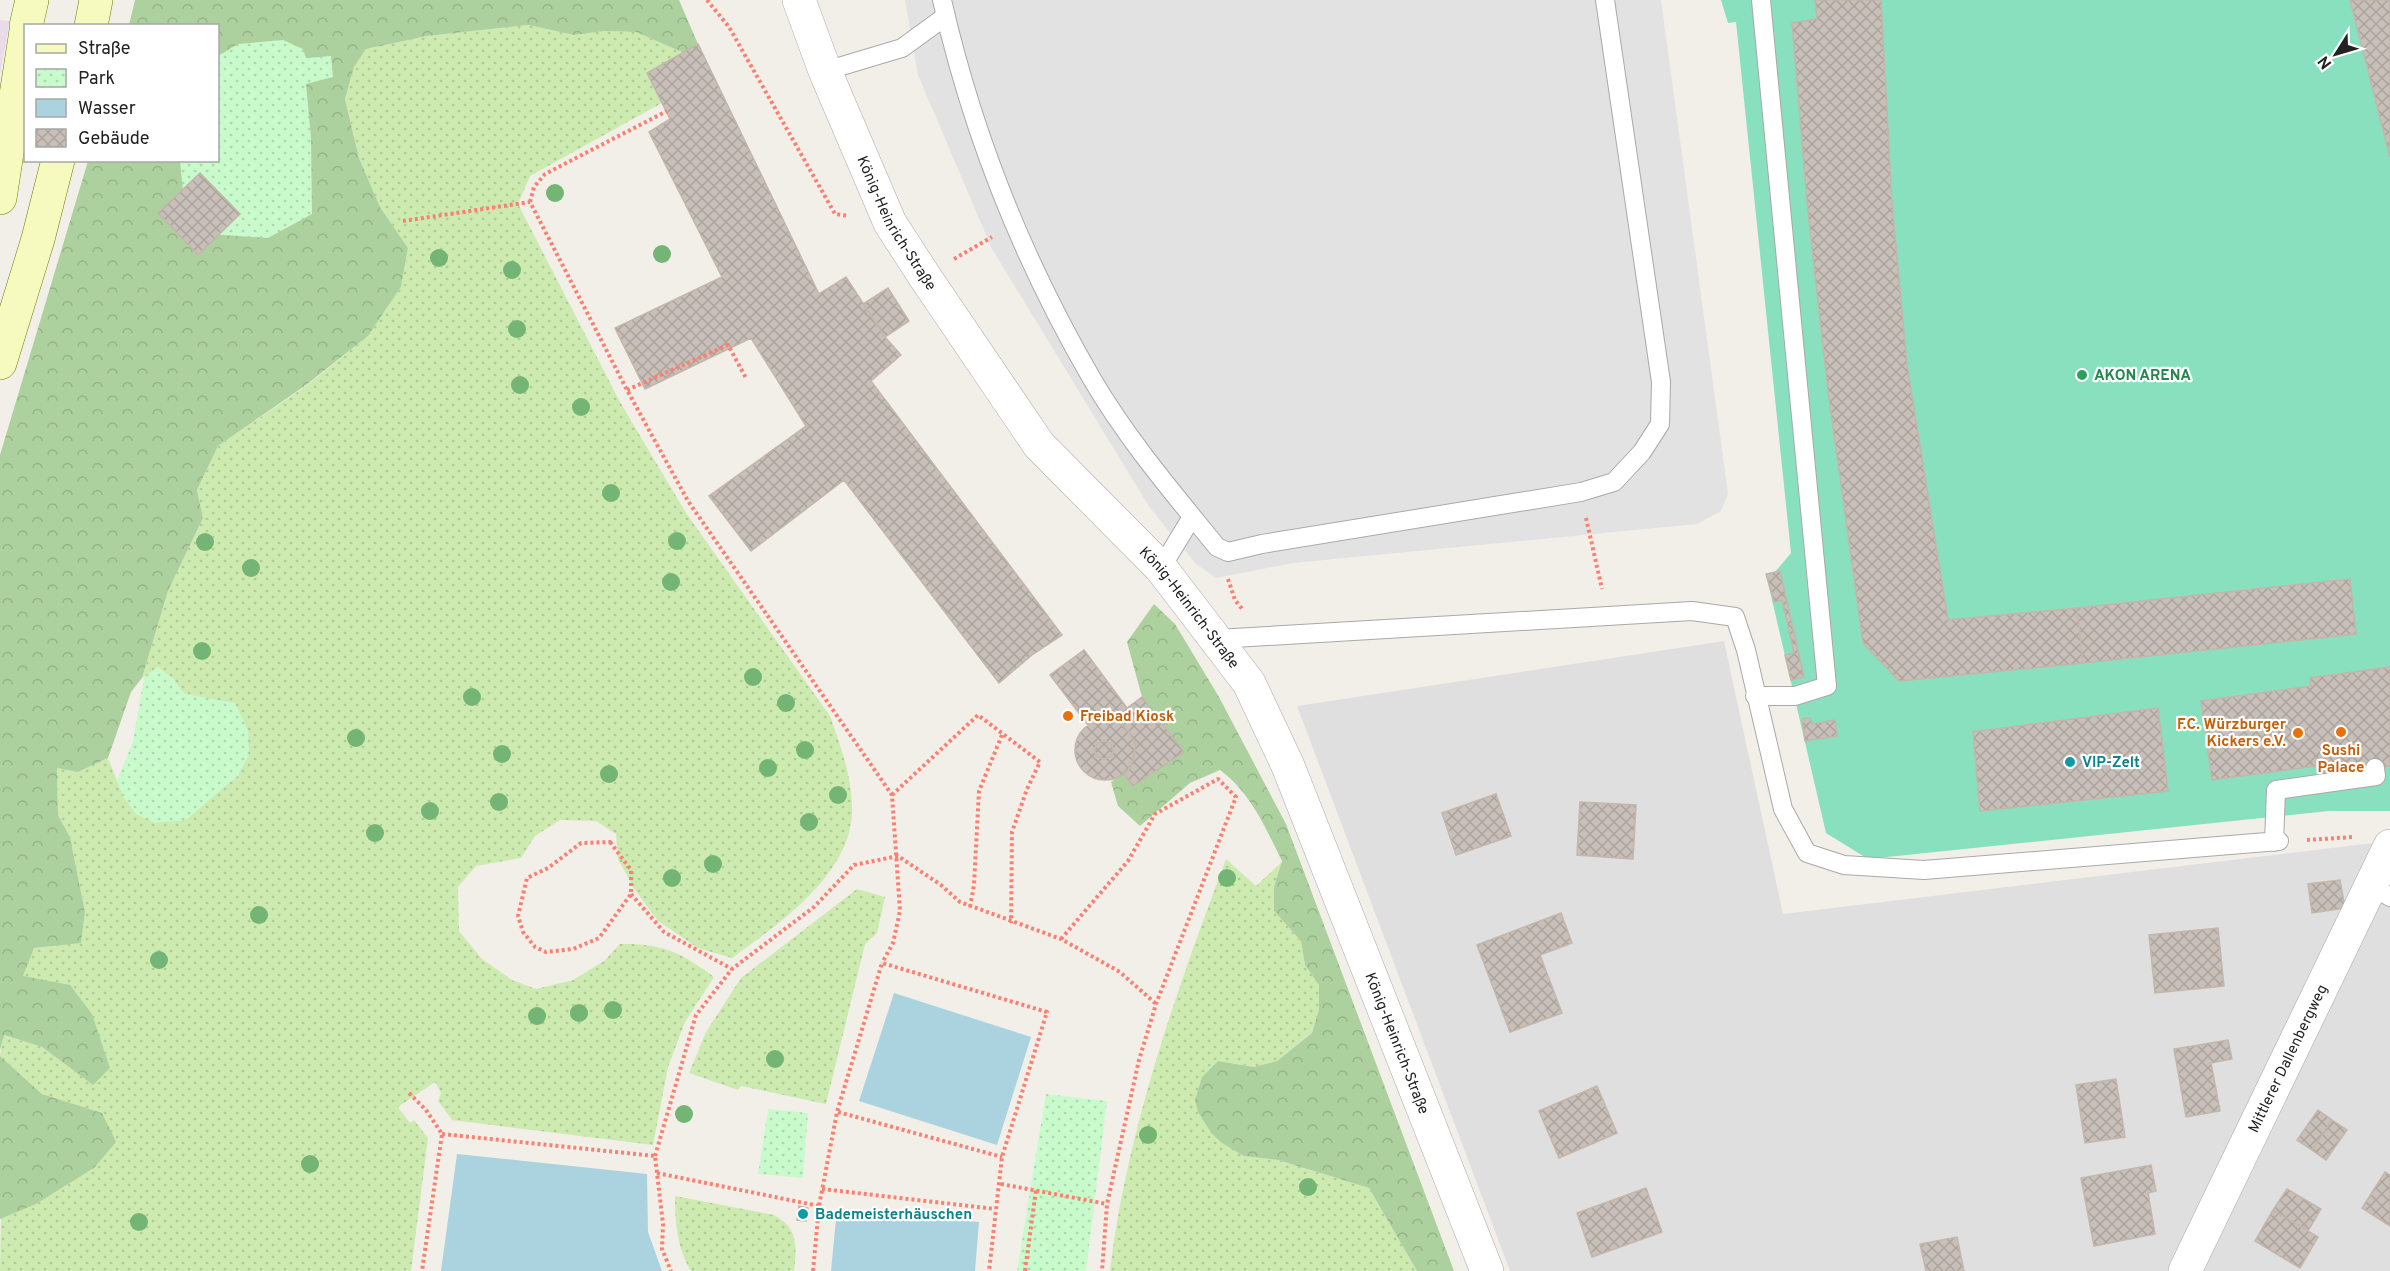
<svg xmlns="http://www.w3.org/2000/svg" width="2390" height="1271" font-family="Overpass,sans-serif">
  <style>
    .residential { fill: #e0dfdf }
    .industrial { fill: #ebdbe8 }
    .grass { fill: url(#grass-dots) }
    .forest { fill: url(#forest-crowns) }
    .park { fill: url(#park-dots) }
    .pitch { fill: #88e0be }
    .parking { fill: #e2e2e2 }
    .water { fill: #aad3df }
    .building { fill: url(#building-cross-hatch); stroke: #c4b6ab; stroke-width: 1.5 }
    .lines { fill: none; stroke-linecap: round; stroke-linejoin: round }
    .service-casing { stroke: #a9a9a9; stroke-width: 20 }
    .minor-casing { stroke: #a9a9a9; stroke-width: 34 }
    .secondary-casing { stroke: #707d05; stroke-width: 34 }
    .path { stroke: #fa8072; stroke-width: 4; stroke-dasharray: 3 3; stroke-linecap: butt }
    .service { stroke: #fff; stroke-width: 18 }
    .minor { stroke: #fff; stroke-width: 33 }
    .secondary { stroke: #f7fabf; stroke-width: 33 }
    .tree { fill: #74b475 }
    .leisure-dot { fill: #2e9e5b; stroke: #fff; stroke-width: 2 }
    .food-dot { fill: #e8710a; stroke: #fff; stroke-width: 2 }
    .culture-dot { fill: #0f9aa8; stroke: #fff; stroke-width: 2 }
    .labels { text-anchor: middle; stroke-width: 4.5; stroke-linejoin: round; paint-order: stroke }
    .street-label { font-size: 15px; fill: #222; stroke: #fff }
    .leisure-label { font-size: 15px; font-weight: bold; fill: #27864d; stroke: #fff; text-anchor: start }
    .food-label { font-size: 15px; font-weight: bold; fill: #c56008; stroke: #fff; text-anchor: start }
    .culture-label { font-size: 15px; font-weight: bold; fill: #0d838f; stroke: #fff; text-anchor: start }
  </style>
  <defs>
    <pattern id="grass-dots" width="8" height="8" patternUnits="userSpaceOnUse" patternTransform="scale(1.5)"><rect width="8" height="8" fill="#cdebb0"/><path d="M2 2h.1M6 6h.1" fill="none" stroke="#b0c997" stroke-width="1.8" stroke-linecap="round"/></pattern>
    <pattern id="forest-crowns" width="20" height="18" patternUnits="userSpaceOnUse" patternTransform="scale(1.5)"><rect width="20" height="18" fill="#add19e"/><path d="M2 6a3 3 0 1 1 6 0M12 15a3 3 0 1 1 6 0" fill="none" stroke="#95b388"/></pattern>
    <pattern id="park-dots" width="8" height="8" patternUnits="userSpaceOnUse" patternTransform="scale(1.5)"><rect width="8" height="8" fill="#c8facc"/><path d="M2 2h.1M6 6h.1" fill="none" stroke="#acd6af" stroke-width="1.8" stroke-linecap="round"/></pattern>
    <pattern id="building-cross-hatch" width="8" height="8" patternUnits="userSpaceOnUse" patternTransform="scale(1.5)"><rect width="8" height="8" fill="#c7bfb8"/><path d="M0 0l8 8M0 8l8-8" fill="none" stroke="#aba49e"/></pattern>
  </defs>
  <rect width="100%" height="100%" fill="#f2efe9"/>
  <path class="residential" d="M 1724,641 L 1783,914 L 2390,841 L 2390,1271 L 1510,1271 L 1297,706 Z"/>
  <path class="industrial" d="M 0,20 L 10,21 L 0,74 Z"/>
  <path class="grass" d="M 528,25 L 574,35 L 605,31 L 636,32 L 684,53 L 647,73 L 662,103 L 530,176 L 518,204 L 620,402 L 686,513 L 830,716 C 840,744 851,774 852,805 C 856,871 779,924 732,958 L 698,948 L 658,921 L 635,890 L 618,859 L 616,834 L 596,821 L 560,820 L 535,836 L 521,858 L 476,866 L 458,887 L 459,931 L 482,959 L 512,980 L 536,989 L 573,980 L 604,961 L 620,944 C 662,943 681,952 714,977 L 685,1022 L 668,1067 L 653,1145 L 452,1120 L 438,1101 L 441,1093 L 435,1082 L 398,1107 L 410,1123 L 414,1120 L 428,1138 L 411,1271 L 0,1271 L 1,1218 L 36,1204 L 94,1168 L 101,1113 L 42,1094 L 0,1056 L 3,1035 L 42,1047 L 93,1085 L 22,976 L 34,948 L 81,942 L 85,912 L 70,837 L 58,815 L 57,768 L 78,772 L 108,758 L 124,798 L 221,789 L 239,775 L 235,704 L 184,694 L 173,679 L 158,667 L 142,678 L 168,591 L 203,518 L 197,490 L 218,446 L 306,386 L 368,336 L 401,287 L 408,248 L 380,207 L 359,158 L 345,99 L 354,67 L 366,49 L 427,36 Z
    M 1226,859 L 1256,886 L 1282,862 L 1274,887 L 1274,911 L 1301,941 L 1305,965 L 1319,985 L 1319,1009 L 1312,1033 L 1277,1061 L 1254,1067 L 1218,1061 L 1198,1112 L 1211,1133 L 1244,1156 L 1278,1160 L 1369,1188 L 1417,1271 L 1110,1271 C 1127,1129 1176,992 1226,859 Z
    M 857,889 L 885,897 L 877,933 L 865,944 L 826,1104 L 741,1086 L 738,1090 L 689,1073 L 706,1032 L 741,978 Z
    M 675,1196 L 774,1215 C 798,1228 797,1246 794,1271 L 691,1271 C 677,1249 675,1221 675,1196 Z"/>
  <path class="forest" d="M 135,0 L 679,0 L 698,44 L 684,53 L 636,32 L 605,31 L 574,35 L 528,25 L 427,36 L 366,49 L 354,67 L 345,99 L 359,158 L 380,207 L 408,248 L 401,287 L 368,336 L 306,385 L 218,446 L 197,490 L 203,518 L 168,591 L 142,678 L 131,692 L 108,758 L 78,772 L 57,768 L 58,815 L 70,837 L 85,912 L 81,943 L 34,948 L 23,976 L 70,985 L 92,1014 L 110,1068 L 93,1085 L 42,1047 L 4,1035 L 0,1050 L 0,455 L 88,161 L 218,160 L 218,26 L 129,25 Z
    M 1154,604 L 1175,624 L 1219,697 L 1286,824 L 1454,1271 L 1417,1271 L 1369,1188 L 1278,1160 L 1244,1156 L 1222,1143 L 1211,1133 L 1198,1112 L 1195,1100 L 1202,1077 L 1218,1061 L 1254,1067 L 1277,1061 L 1312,1033 L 1319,1009 L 1319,985 L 1305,965 L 1301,941 L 1274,911 L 1274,887 L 1282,861 C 1265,827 1251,793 1220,770 L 1190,783 L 1140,826 L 1118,806 L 1111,782 L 1123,773 L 1133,786 L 1184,752 L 1142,697 L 1127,642 Z
    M 0,1056 L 42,1094 L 102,1113 L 116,1142 L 94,1168 L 36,1204 L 0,1219 Z"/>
  <path class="park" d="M 283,40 L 303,49 L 306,58 L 331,56 L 333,77 L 306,84 L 311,137 L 312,214 L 268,238 L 194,233 L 186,224 L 180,161 L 218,160 L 218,56 L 238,44 Z
    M 158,667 L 173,679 L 184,694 L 235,703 L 248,731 L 249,755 L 238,775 L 186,820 L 155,823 L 136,814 L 124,798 L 117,781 L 133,741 L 144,677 Z
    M 1046,1094 L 1107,1101 L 1086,1271 L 1017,1271 Z
    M 768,1109 L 808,1113 L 803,1178 L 758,1174 Z"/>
  <path class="pitch" d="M 1721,0 L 2390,0 L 2390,811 L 2329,811 L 1868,859 L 1826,833 L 1766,574 L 1775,572 L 1791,553 L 1736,22 L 1728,23 Z"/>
  <path class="parking" d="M 905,0 L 1661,0 L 1728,494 L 1721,511 L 1697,524 L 1293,563 L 1216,578 L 1196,564 L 1150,508 L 992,249 L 918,75 Z"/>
  <path class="water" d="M 894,993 L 1031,1037 L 997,1145 L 859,1101 Z
    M 457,1154 L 647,1174 L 648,1232 L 662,1271 L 441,1271 Z
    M 837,1209 L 979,1222 L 975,1271 L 831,1271 Z"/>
  <path class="building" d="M 1815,0 L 1881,0 L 1892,204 L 1907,365 L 1948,620 L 2077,608 L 2083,663 L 1899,681 L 1863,643 L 1828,391 L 1808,212 L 1792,23 L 1817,19 Z
    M 2350,0 L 2390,0 L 2390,157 Z
    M 698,44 L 819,294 L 846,277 L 885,337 L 901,355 L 871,381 L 1062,635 L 1032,655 L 999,683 L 844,480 L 751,551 L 709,496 L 806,426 L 751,338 L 645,389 L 615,328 L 722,277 L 649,132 L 670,119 L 647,73 Z
    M 200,173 L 240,214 L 198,255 L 158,213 Z
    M 888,288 L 909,321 L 885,337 L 863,304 Z
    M 1780,571 L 1804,677 L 1791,680 L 1785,655 L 1794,653 L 1782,600 L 1774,602 L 1766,574 Z
    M 2350,579 L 2356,634 L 2083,663 L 2077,608 Z
    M 1084,650 L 1127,708 L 1142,697 L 1184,752 L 1133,786 L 1123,773 L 1131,768 L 1136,743 L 1122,723 L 1098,719 L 1088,725 L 1050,675 Z
    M 2390,667 L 2390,766 L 2324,775 L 2322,765 L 2212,780 L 2201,701 L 2311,686 L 2310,678 Z
    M 2158,708 L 2168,791 L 1980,811 L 1973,732 Z
    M 1810,718 L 1812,724 L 1835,720 L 1837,736 L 1805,741 L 1802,719 Z
    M1075 750a30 30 0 1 1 60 0a30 30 0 1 1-60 0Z
    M1095 750a9 9 0 1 1 18 0a9 9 0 1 1-18 0Z
    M 1496,794 L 1511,836 L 1456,855 L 1442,813 Z
    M 1580,802 L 1636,805 L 1633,859 L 1577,855 Z
    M 2340,880 L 2345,908 L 2312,913 L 2308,884 Z
    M 1561,913 L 1572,943 L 1540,955 L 1562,1013 L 1510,1032 L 1477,945 Z
    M 2218,928 L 2224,986 L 2155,993 L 2149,935 Z
    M 2228,1040 L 2232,1059 L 2211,1063 L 2220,1111 L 2186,1117 L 2174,1049 Z
    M 2116,1079 L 2125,1137 L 2085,1143 L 2076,1085 Z
    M 1597,1086 L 1617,1133 L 1559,1158 L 1539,1111 Z
    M 2318,1110 L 2332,1120 L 2312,1150 L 2297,1140 Z
    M 2332,1120 L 2347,1130 L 2326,1160 L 2312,1150 Z
    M 2151,1165 L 2156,1191 L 2148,1193 L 2155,1234 L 2094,1246 L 2081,1178 Z
    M 2385,1172 L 2390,1175 L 2390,1226 L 2362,1208 Z
    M 1646,1188 L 1662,1232 L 1592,1257 L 1577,1213 Z
    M 2287,1189 L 2321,1209 L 2308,1231 L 2273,1210 Z
    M 799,1206 L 808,1208 L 806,1221 L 797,1220 Z
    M 2273,1210 L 2318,1237 L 2300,1268 L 2255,1241 Z
    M 1957,1237 L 1964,1271 L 1926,1271 L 1920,1244 Z"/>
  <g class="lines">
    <g class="service-casing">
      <path id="service" d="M 942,0 C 972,132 1024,262 1092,379 C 1127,439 1174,494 1217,547 L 1228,552 L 1262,544 L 1581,492 L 1614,482 L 1642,452 L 1660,424 L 1661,382 L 1605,0
        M 825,71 L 902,48 L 946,16
        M 1161,568 L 1192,517
        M 1217,639 L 1692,611 L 1735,617 L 1746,650 L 1783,809 L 1807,853 L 1844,865 L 1924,870 L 2279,841
        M 1755,696 L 1795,696 L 1827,686 L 1761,0
        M 2274,842 L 2276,790 L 2376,776 L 2375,768
        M 2370,885 L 2390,897"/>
    </g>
    <g class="minor-casing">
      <g id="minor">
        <path id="s1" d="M 799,0 L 825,71 L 890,223 L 925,277 L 1039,445 L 1161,568 L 1249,683 L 1288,766 L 1487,1271"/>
        <path id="s2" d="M 2185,1271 L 2390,846"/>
      </g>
    </g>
    <g class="secondary-casing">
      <path id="secondary" d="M 26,26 L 32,0
        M 91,26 L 96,0
        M 0,198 L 26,31
        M 0,363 L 38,239 L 58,160"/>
    </g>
    <path class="path" d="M 707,0 L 729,27 L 835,214 L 849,216
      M 530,202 L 534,187 L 545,174 L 667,111
      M 403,221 L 530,202 L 627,390 L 688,501 L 892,795 L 900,911 L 893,943 L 882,963
      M 954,259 L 992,237
      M 627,390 L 728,345 L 746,378
      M 1586,518 L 1602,589
      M 1228,579 L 1235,600 L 1243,610
      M 892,795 L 978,715 L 1040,762 L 1027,789 L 1012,832 L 1011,923
      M 2307,840 L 2353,837
      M 610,842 L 631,870 L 631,894 L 599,938 L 573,949 L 546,952 L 535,947 L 523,932 L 518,916 L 527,878 L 548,868 L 581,843 Z
      M 631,894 L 664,932 L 732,969
      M 970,907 L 974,885 L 979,791 L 1002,735
      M 1061,939 L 1128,861 L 1155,814 L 1218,779 L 1236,797 L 1156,1004 L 1139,1060 L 1107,1204 L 1102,1271
      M 409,1093 L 426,1110 L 442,1134 L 422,1271
      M 838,1112 L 1002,1157
      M 442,1134 L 655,1156 L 663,1224 L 662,1249 L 671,1271
      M 655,1156 L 696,1015 L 732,969 L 814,907 L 854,865 L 898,856 L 941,885 L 960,902 L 1061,939 L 1120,972 L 1156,1004
      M 657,1173 L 819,1206
      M 1001,1184 L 1107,1204
      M 822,1189 L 995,1209
      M 813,1271 L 819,1206 L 837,1112 L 882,963 L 1047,1012 L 1002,1157 L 989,1271
      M 1025,1271 L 1036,1190"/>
    <use href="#service" class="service"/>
    <use href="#minor" class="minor"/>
    <use href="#secondary" class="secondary"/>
  </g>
  <g class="tree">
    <circle cx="555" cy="193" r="9"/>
    <circle cx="662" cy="254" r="9"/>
    <circle cx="439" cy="258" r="9"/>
    <circle cx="512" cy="270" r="9"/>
    <circle cx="517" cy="329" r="9"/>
    <circle cx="520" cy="385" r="9"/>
    <circle cx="581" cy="407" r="9"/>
    <circle cx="611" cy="493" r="9"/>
    <circle cx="677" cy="541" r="9"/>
    <circle cx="205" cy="542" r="9"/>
    <circle cx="251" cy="568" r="9"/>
    <circle cx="671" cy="582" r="9"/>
    <circle cx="202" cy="651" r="9"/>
    <circle cx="753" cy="677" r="9"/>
    <circle cx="472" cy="697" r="9"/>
    <circle cx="786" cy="703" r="9"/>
    <circle cx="356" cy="738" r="9"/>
    <circle cx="805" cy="750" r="9"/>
    <circle cx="502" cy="754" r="9"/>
    <circle cx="768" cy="768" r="9"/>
    <circle cx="609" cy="774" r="9"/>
    <circle cx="838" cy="795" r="9"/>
    <circle cx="499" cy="802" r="9"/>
    <circle cx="430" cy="811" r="9"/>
    <circle cx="809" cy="822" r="9"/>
    <circle cx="375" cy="833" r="9"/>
    <circle cx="713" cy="864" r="9"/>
    <circle cx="672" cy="878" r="9"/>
    <circle cx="1227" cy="878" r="9"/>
    <circle cx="259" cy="915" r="9"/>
    <circle cx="159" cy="960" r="9"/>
    <circle cx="613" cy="1010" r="9"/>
    <circle cx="579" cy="1013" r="9"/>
    <circle cx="537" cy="1016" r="9"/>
    <circle cx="775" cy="1059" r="9"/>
    <circle cx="684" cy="1114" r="9"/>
    <circle cx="1148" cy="1135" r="9"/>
    <circle cx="310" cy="1164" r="9"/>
    <circle cx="1308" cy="1187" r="9"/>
    <circle cx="139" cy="1222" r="9"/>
  </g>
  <circle class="leisure-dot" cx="2082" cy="375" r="6"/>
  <g class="food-dot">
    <circle cx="1068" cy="716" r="6"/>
    <circle cx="2341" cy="732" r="6"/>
    <circle cx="2298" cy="733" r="6"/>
  </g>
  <g class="culture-dot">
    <circle cx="2070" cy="762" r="6"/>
    <circle cx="803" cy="1214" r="6"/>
  </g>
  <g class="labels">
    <g class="street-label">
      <text dy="5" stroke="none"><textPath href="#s1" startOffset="244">König-Heinrich-Straße</textPath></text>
      <text dy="5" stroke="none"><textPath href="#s1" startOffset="730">König-Heinrich-Straße</textPath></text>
      <text dy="5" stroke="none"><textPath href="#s1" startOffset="1216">König-Heinrich-Straße</textPath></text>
      <text dy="5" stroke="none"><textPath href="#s2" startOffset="236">Mittlerer Dallenbergweg</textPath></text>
    </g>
    <g class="leisure-label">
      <text x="2094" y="380">AKON ARENA</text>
    </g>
    <g class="food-label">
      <text x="1080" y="721">Freibad Kiosk</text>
      <text x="2286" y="729" text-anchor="end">F.C. Würzburger<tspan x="2286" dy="17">Kickers e.V.</tspan></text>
      <text x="2341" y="755" text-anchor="middle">Sushi<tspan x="2341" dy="17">Palace</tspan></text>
    </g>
    <g class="culture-label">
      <text x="2082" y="767">VIP-Zelt</text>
      <text x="815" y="1219">Bademeisterhäuschen</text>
    </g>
  </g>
  <rect x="24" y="24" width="195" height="138" fill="#ffffff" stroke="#a7a7a7" stroke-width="1.5"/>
  <rect x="36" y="44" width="30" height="9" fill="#f7fabf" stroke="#a7a7a7" stroke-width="1.5"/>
  <text x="78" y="54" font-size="18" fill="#222222">Straße</text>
  <rect x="36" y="69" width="30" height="18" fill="url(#park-dots)" stroke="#a7a7a7" stroke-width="1.5"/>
  <text x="78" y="84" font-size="18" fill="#222222">Park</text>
  <rect x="36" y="99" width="30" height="18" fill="#aad3df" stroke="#a7a7a7" stroke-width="1.5"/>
  <text x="78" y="114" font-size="18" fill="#222222">Wasser</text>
  <rect x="36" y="129" width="30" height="18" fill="url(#building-cross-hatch)" stroke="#a7a7a7" stroke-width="1.5"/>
  <text x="78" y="144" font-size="18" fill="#222222">Gebäude</text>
  <g transform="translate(2336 54) rotate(233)" stroke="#ffffff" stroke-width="4.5" paint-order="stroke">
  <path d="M0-4.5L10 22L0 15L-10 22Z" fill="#222222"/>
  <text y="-9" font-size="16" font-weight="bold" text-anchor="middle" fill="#222222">N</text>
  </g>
</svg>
